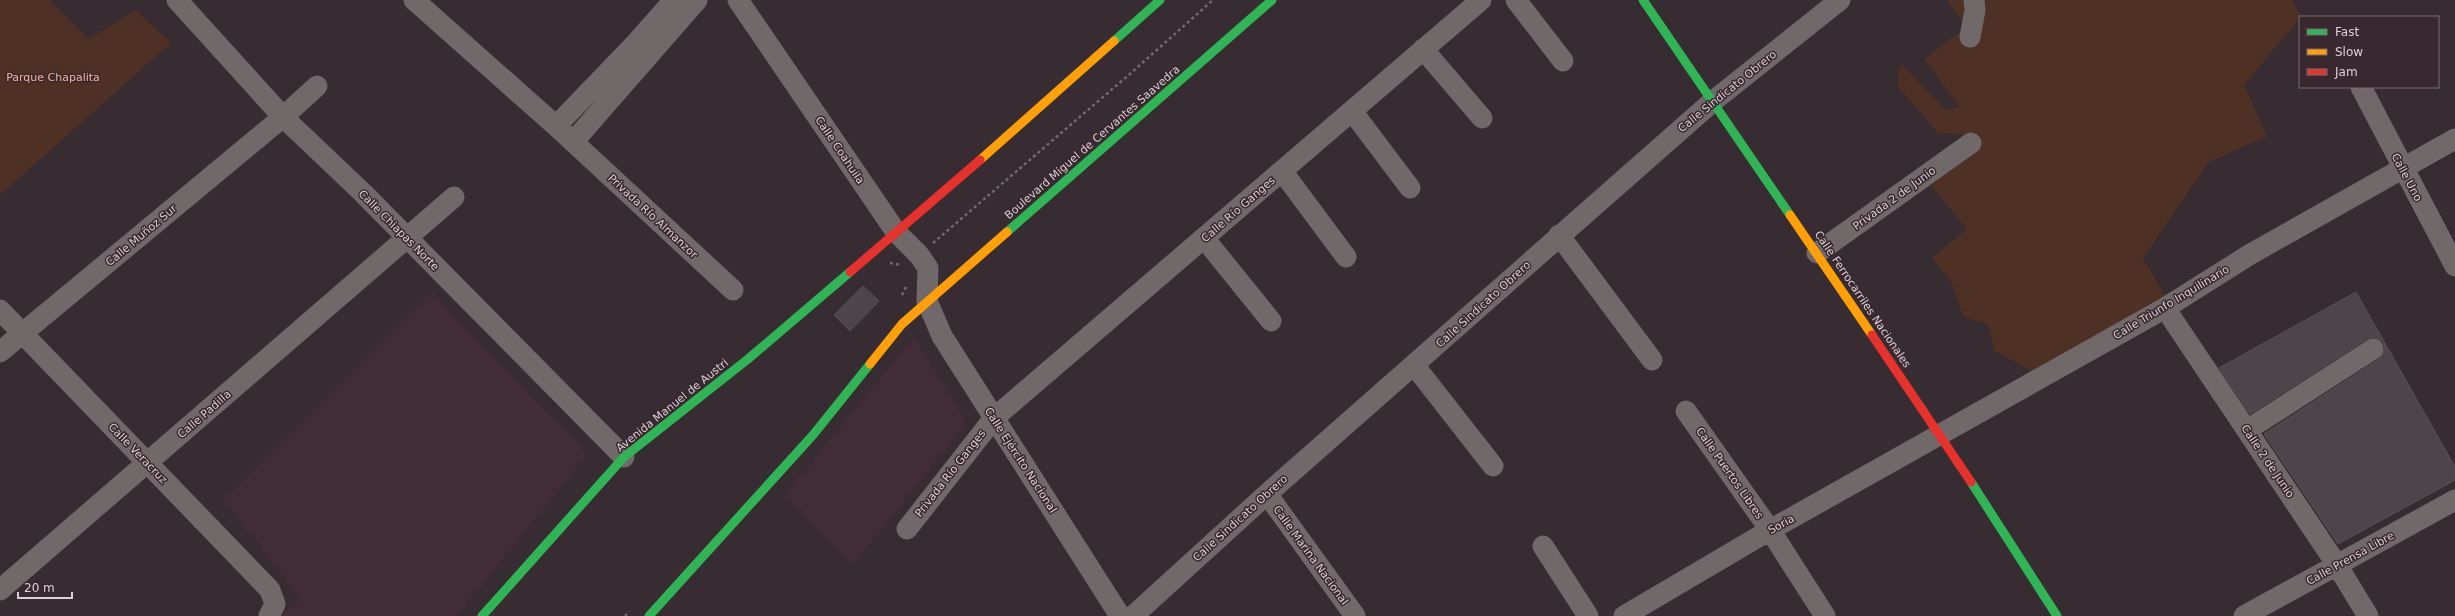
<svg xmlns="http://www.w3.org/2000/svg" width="2455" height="616" font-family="'DejaVu Sans',sans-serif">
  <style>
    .built { fill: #412c37 }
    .green { fill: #4e3025 }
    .building { fill: #4e444c; stroke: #585157 }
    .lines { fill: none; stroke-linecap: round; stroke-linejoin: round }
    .path { stroke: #726b6c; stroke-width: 2.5; stroke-dasharray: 3 3; stroke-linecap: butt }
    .street { stroke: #706869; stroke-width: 21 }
    .fast { stroke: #30b455; stroke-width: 9 }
    .slow { stroke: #ff9f0a; stroke-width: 9 }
    .jam { stroke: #e5322d; stroke-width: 9 }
    .labels { text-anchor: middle; stroke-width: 3; stroke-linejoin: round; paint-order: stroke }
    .park-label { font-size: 11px; fill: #f8b499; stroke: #3a2831 }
    .street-label { font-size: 11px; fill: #ddd1d6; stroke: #3a2831 }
  </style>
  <rect width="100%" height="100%" fill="#362c31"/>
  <path class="built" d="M 434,290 L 441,303 L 588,454 L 457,616 L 281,616 L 300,599 L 223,499 Z
    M 914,336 L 967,422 L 854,565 L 785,495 Z"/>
  <path class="green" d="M 0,0 L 50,0 L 89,39 L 136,10 L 171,43 L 0,195 Z
    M 1946,0 L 2293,0 L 2301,17 L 2244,85 L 2267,136 L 2209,162 L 2143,258 L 2167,299 L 2038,374 L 1994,351 L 1989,325 L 1963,316 L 1951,281 L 1932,258 L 1967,229 L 1931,186 L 1971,152 L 1969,136 L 1948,133 L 1939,134 L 1898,87 L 1898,71 L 1902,65 L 1946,110 L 1960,107 L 1924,59 L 1967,27 Z"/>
  <path class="building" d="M 863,286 L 879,301 L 850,331 L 834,315 Z
    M 2356,292 L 2455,467 L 2455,480 L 2338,544 L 2264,434 L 2379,359 L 2385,349 L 2383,342 L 2373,337 L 2367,339 L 2250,414 L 2219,368 Z"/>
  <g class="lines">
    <path class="path" d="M 933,243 L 1131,73 L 1213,0
      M 890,263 L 901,265
      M 902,295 L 907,285
      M 625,616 L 629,611"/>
    <path class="street" d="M 177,0 L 283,117 L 363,193 L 624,457
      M 414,0 L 556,126 L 733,290
      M 738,0 L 896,232 L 919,255 L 928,268 L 927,301 L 942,336 L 1120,616
      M 1516,0 L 1563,61
      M 1970,37 L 1975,10 L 1974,0
      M 1423,49 L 1482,118
      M 2361,87 L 2455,266
      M 1352,111 L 1410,188
      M 556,126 L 636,43 L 674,0
      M 573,142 L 697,0
      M 1282,171 L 1346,257
      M 1559,235 L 1652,360
      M 1204,238 L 1271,321
      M 1817,253 L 1971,143
      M 2165,308 L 2337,565 L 2368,616
      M 0,310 L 270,590 L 275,604 L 269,616
      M 0,352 L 283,117 L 317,86
      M 1414,365 L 1493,466
      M 1686,411 L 1770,530 L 1825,616
      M 2247,430 L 2373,349
      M 1267,494 L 1355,616
      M 907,529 L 994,418 L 1481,0
      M 1543,546 L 1588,616
      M 0,590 L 454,197
      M 1133,616 L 1267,494 L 1712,102 L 1840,0
      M 1624,616 L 1770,530 L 2165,308 L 2249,255 L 2455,139
      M 2244,616 L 2455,500"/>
    <path class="fast" d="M 1643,0 L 1790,215
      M 1114,41 L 1160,0
      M 1007,232 L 1272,0
      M 1971,482 L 2057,616
      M 482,616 L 624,457 L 748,359 L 850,272
      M 649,616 L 813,435 L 870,364"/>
    <path class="slow" d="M 980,160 L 1114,41
      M 1790,215 L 1872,335
      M 870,364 L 902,324 L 1007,232"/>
    <path class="jam" d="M 850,272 L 980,160
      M 1872,335 L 1971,482"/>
  </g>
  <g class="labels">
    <g class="park-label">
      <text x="53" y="81">Parque Chapalita</text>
    </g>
    <g class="street-label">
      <text transform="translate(1727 91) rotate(-39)" y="4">Calle Sindicato Obrero</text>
      <text transform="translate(1092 142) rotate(-41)" y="4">Boulevard Miguel de Cervantes Saavedra</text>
      <text transform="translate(840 150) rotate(56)" y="4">Calle Coahuila</text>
      <text transform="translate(2407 177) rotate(62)" y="4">Calle Uno</text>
      <text transform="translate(1894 198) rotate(-36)" y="4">Privada 2 de Junio</text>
      <text transform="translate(1238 209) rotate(-41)" y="4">Calle Río Ganges</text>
      <text transform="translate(653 216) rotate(43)" y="4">Privada Río Almanzor</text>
      <text transform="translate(399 230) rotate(45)" y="4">Calle Chiapas Norte</text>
      <text transform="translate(141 235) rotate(-40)" y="4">Calle Muñoz Sur</text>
      <text transform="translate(1863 299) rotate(56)" y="4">Calle Ferrocarriles Nacionales</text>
      <text transform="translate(2171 302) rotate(-31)" y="4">Calle Triunfo Inquilinario</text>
      <text transform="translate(1483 304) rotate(-42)" y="4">Calle Sindicato Obrero</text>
      <text transform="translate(672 405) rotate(-39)" y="4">Avenida Manuel de Austri</text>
      <text transform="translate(204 414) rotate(-41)" y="4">Calle Padilla</text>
      <text transform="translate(138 453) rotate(46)" y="4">Calle Veracruz</text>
      <text transform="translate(1021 460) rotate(57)" y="4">Calle Ejército Nacional</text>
      <text transform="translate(2268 461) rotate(56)" y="4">Calle 2 de Junio</text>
      <text transform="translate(950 473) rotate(-52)" y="4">Privada Río Ganges</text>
      <text transform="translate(1730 473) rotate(55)" y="4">Calle Puertos Libres</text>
      <text transform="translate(1240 518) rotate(-42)" y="4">Calle Sindicato Obrero</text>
      <text transform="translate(1781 524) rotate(-29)" y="4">Soria</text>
      <text transform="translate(1311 555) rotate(54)" y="4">Calle Marina Nacional</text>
      <text transform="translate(2350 558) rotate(-29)" y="4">Calle Prensa Libre</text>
    </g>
  </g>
  <rect x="2299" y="16" width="140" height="72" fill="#3a2831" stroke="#7b6c73"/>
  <rect x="2307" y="29" width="20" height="6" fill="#30b455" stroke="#7b6c73"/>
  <text x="2335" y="36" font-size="12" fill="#ddd1d6">Fast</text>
  <rect x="2307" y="49" width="20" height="6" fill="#ff9f0a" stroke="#7b6c73"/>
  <text x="2335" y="56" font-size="12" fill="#ddd1d6">Slow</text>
  <rect x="2307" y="69" width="20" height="6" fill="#e5322d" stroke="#7b6c73"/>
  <text x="2335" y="76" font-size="12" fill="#ddd1d6">Jam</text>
  <path d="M18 592v6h54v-6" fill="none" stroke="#ddd1d6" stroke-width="2"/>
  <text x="24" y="592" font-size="12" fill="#ddd1d6" stroke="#3a2831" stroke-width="3" paint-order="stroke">20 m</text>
</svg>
